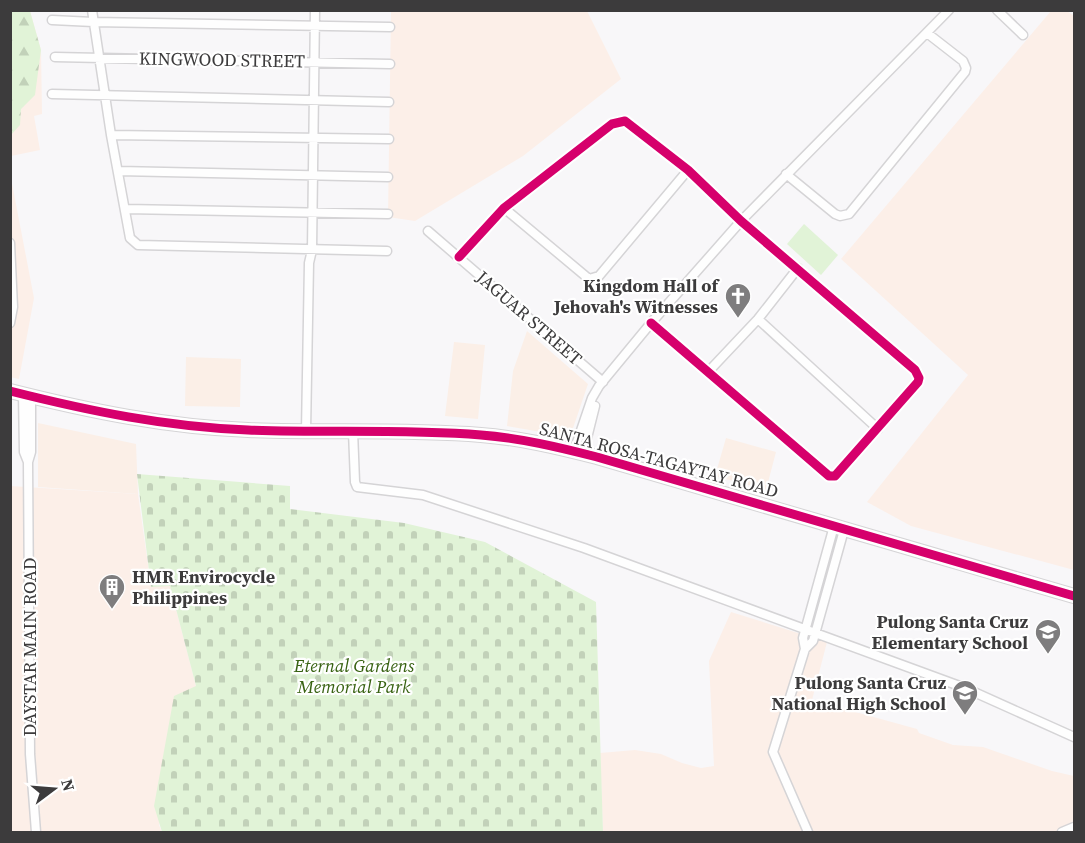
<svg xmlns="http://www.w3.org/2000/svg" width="1085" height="843" font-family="'Source Serif 4',serif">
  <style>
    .commercial { fill: #fbefe7 }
    .industrial { fill: #fcefe8 }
    .forest { fill: url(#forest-firs) }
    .cemetery { fill: url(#cemetery-stones) }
    .pitch { fill: #e1f3d7 }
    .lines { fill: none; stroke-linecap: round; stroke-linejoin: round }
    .minor-casing { stroke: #d5d4d6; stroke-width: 11 }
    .primary-casing { stroke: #d5d4d6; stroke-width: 16 }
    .minor { stroke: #fefefe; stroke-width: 8 }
    .primary { stroke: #fefefe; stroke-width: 14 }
    .cycleway-casing { stroke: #fff; stroke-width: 13 }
    .cycleway { stroke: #d6006c; stroke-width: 9 }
    .labels { text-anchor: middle; stroke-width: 4.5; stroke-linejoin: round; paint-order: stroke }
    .street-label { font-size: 18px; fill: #3c3b3c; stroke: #fff }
    .poi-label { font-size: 18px; font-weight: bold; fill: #3c3b3c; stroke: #fff; text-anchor: end }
    .park-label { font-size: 18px; font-style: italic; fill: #386212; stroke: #fff }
  </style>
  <defs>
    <pattern id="forest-firs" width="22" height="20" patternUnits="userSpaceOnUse" patternTransform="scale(1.5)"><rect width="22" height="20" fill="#e1f3d7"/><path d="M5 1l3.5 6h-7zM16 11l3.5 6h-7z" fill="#c2d1b9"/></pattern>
    <pattern id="cemetery-stones" width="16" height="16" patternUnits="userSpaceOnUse" patternTransform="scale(1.5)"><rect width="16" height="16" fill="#e1f3d7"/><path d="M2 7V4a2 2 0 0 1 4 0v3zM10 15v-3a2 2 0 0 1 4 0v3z" fill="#c2d1b9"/></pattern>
  </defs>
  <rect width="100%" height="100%" fill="#f8f7f9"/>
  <path class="commercial" d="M 527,331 L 588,384 L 570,437 L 507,426 L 513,371 Z
    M 454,342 L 485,345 L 478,419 L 445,416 Z
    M 186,357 L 241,359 L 240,407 L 185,406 Z
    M 38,423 L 136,444 L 138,494 L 38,487 Z
    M 726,438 L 776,452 L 766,490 L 715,476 Z"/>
  <path class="industrial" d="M 11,11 L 30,11 L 41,50 L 42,114 L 34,116 L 40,150 L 11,156 Z
    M 391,11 L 587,11 L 621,79 L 523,156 L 415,221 L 388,217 Z
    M 1051,11 L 1067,11 L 1074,16 L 1074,570 L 911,526 L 867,502 L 968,375 L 841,259 Z
    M 10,173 L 34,298 L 19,379 L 10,377 Z
    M 10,486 L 138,494 L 151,586 L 170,586 L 196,686 L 159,825 L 162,832 L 11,832 Z
    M 731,612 L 827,642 L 812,700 L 917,729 L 919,733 L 953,745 L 983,747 L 1052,771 L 1074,776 L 1074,832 L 603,832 L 600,753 L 635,750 L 661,754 L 682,763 L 701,768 L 714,766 L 709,661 Z"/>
  <path class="forest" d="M 11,10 L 30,11 L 41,50 L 35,95 L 21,109 L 20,125 L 11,135 Z"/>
  <path class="cemetery" d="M 137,474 L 290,486 L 290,509 L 404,523 L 485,542 L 596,602 L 603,832 L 162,832 L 154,806 L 174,696 L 196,686 L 170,586 L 151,587 Z"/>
  <path class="pitch" d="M 804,224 L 838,255 L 821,275 L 787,244 Z"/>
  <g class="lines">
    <g class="minor-casing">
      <path id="minor" d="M 92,10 L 111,135 L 130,238 L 138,245 L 387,251
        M 997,10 L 1023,35
        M 52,20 L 93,22 L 390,27
        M 55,57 L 390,64
        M 52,94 L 389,102
        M 111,135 L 389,139
        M 119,171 L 388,177
        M 786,174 L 835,214 L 840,216 L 849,214 L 965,72 L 966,68 L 963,61 L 927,33
        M 504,208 L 589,279 L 599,276 L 688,170
        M 126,209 L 388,214
        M 428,231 L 603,382
        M 10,243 L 13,307 L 10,323
        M 459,257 L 504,208 L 612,124 L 625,121 L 688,170 L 741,221 L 915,370 L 919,378 L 918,382 L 835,476 L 829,476 L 651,323
        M 758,319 L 878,429
        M 708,372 L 758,319 L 798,268
        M 23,394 L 24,452 L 28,462 L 30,754 L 36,832
        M 306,431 L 309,263 L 312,250 L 315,10
        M 353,431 L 355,482 L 357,487 L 423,495 L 584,548 L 965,688 L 1074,737
        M 574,451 L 592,398 L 599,386 L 651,323 L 741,221 L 949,10
        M 583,454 L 595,406
        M 28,462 L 31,452 L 31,396
        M 805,649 L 813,641 L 844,530
        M 808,832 L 773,752 L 805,649 L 803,638 L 834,526
        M 1062,832 L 1074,827"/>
    </g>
    <g class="primary-casing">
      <path id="primary" d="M 10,391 C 89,411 167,427 248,430 C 326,433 403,429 481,435 C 520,438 558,447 597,457 L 1074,596"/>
    </g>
    <use href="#minor" class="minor"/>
    <use href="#primary" class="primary"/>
    <g class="cycleway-casing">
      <path id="cycleway" d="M 459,257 L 504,208 L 612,124 L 625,121 L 688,170 L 741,221 L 915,370 L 919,378 L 918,382 L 835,476 L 829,476 L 651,323
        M 10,391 C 89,411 167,427 248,430 C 326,433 403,429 481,435 C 520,438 558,447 597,457 L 1074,596"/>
    </g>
    <use href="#cycleway" class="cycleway"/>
  </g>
  <defs>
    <g id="church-pin" transform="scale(1.35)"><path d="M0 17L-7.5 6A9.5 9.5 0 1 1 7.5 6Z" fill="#7e7d7e" stroke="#fff"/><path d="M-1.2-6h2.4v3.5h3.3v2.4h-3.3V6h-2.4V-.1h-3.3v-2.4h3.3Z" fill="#fff"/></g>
    <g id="building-pin" transform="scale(1.35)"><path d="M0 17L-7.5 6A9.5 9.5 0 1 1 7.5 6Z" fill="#7e7d7e" stroke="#fff"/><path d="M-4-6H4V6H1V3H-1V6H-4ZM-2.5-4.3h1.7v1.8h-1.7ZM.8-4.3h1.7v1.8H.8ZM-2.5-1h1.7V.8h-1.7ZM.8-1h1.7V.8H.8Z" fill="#fff"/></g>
    <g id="school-pin" transform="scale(1.35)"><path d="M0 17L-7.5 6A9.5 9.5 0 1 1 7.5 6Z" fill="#7e7d7e" stroke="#fff"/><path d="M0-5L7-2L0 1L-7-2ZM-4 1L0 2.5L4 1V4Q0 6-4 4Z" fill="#fff"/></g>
  </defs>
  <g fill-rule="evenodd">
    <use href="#church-pin" x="738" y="296"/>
    <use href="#building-pin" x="112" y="587"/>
    <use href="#school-pin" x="1048" y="632"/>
    <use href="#school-pin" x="965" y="693"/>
  </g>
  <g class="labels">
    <g class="street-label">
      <text transform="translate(222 60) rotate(1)" y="6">KINGWOOD STREET</text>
      <text transform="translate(529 318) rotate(41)" y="6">JAGUAR STREET</text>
      <text transform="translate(659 460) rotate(15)" y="6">SANTA ROSA-TAGAYTAY ROAD</text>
      <text transform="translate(30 647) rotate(-90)" y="6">DAYSTAR MAIN ROAD</text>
    </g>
    <g class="poi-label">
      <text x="718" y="292">Kingdom Hall of<tspan x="718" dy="21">Jehovah's Witnesses</tspan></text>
      <text x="132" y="583" text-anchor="start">HMR Envirocycle<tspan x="132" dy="21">Philippines</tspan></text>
      <text x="1028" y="628">Pulong Santa Cruz<tspan x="1028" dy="21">Elementary School</tspan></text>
      <text x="946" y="689">Pulong Santa Cruz<tspan x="946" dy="21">National High School</tspan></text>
    </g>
    <g class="park-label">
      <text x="354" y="672">Eternal Gardens<tspan x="354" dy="21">Memorial Park</tspan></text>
    </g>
  </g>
  <rect width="1085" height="843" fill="none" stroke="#3c3b3c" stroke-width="24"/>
  <g transform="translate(54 789) rotate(74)" stroke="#ffffff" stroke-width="4.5" paint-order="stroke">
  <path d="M0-4.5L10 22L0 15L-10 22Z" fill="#3c3b3c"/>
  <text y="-9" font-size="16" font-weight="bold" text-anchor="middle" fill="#3c3b3c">N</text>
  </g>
</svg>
